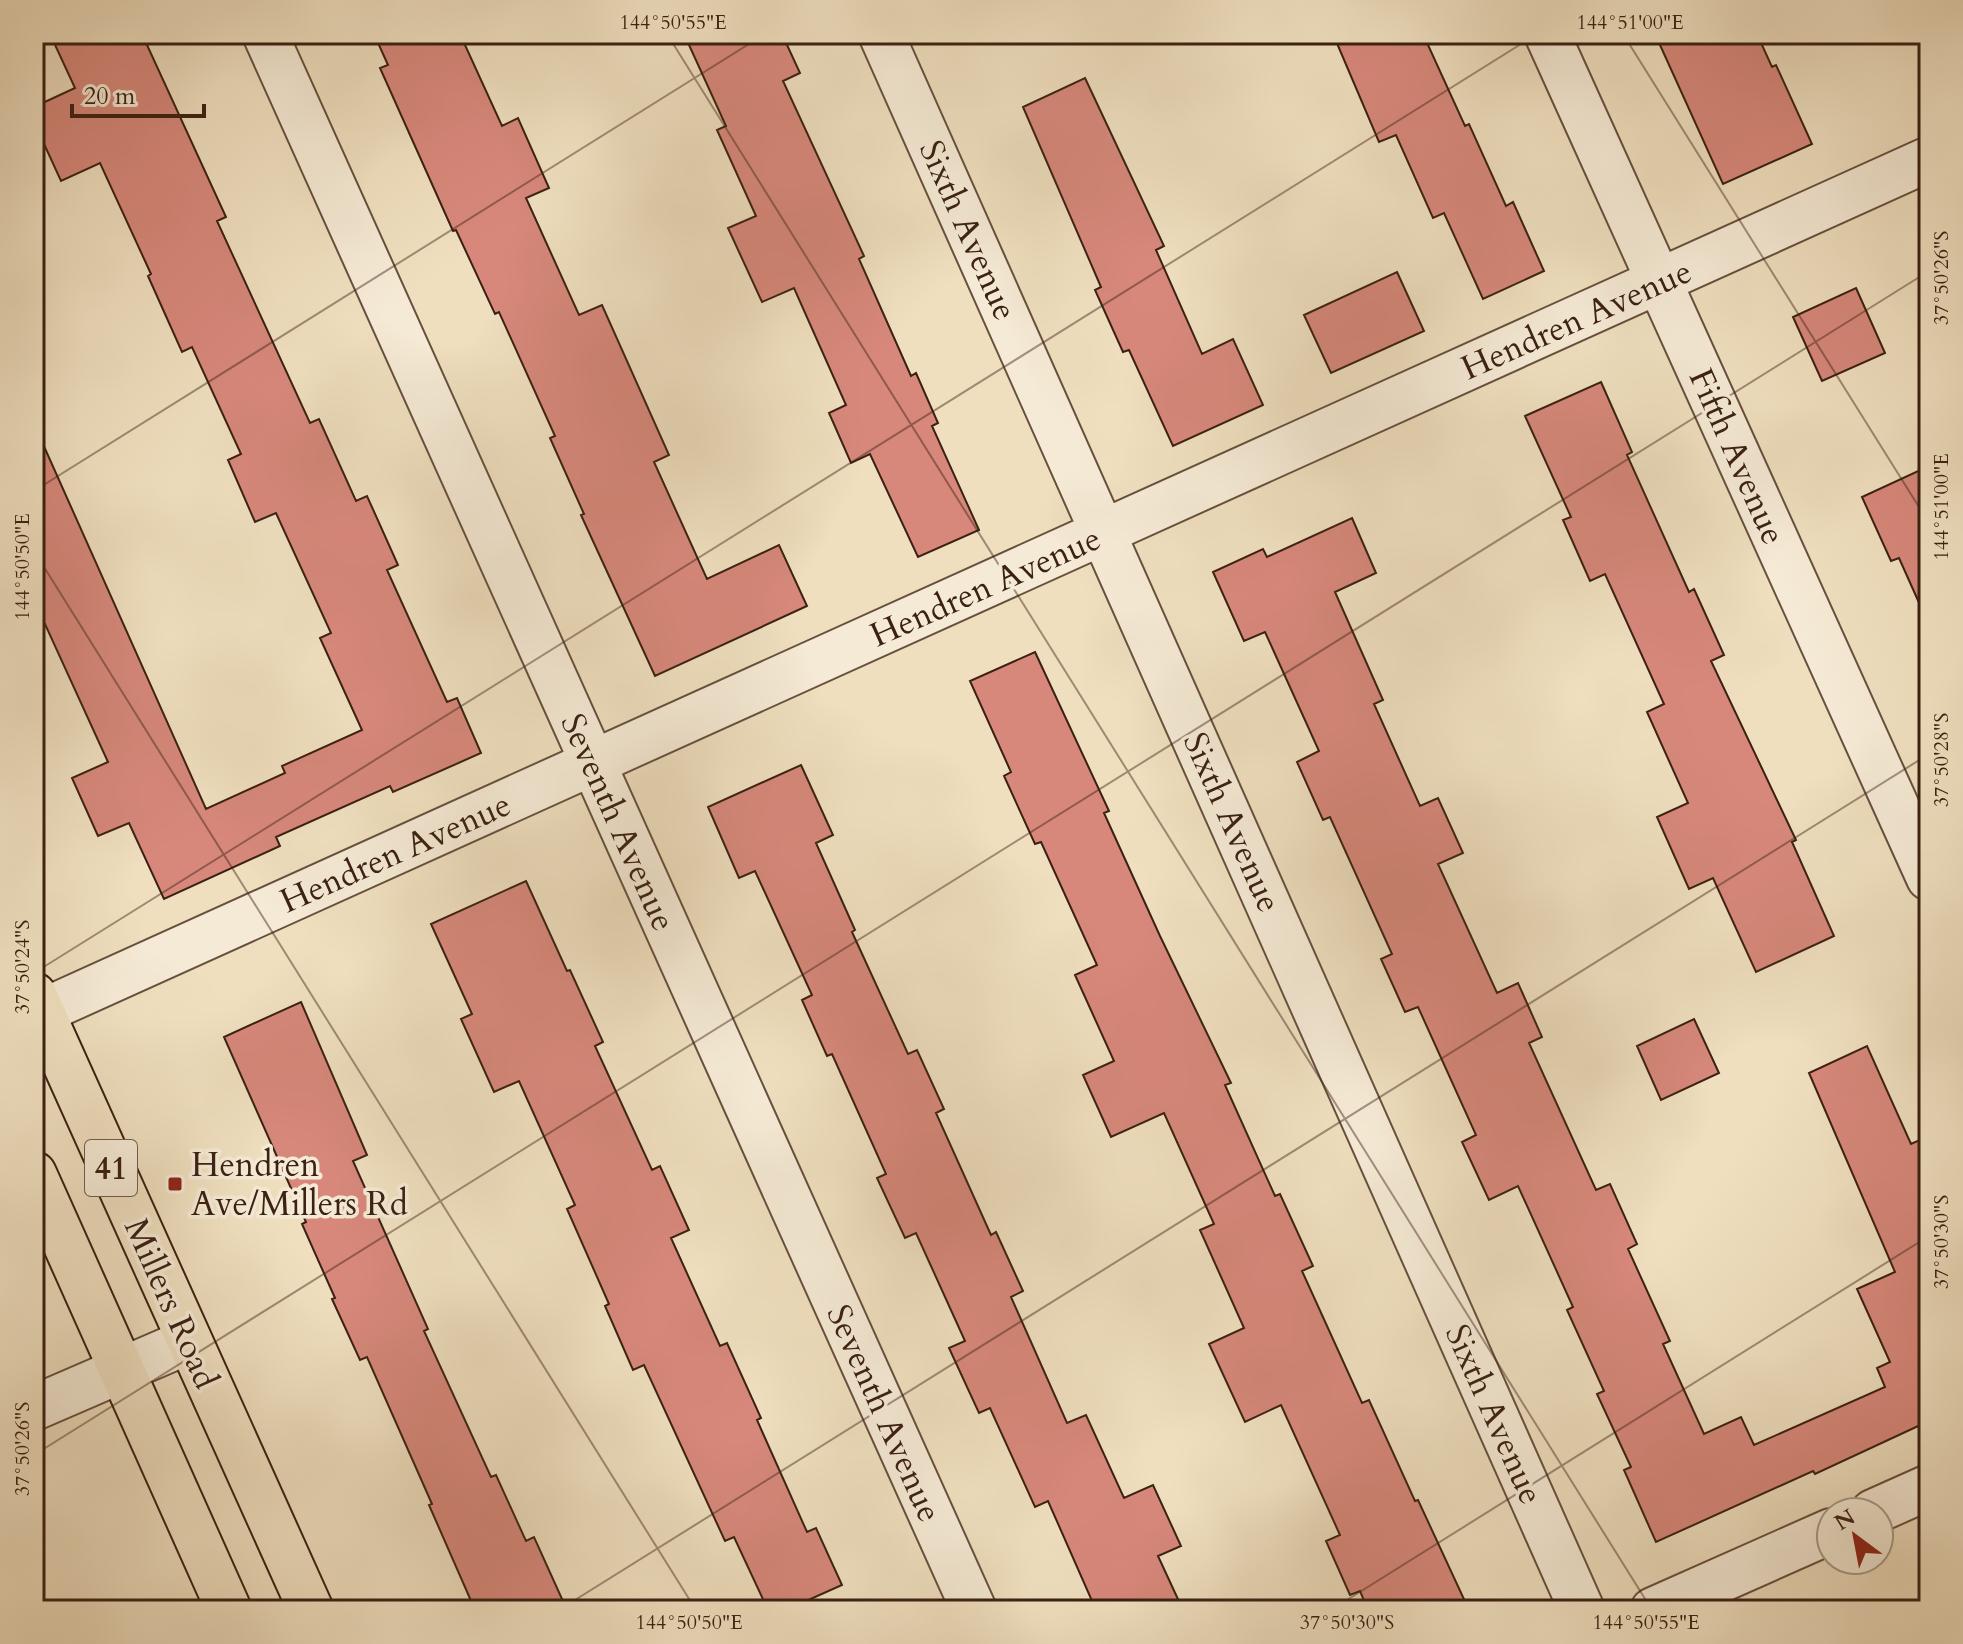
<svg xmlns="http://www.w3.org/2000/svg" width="1963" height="1644" font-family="Cardo,serif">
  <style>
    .building { fill: #d7887b; stroke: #3b2113; stroke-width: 2 }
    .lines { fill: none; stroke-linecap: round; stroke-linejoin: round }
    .minor-casing { stroke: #68503e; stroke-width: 48 }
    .primary-casing { stroke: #3b2113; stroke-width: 48 }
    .minor { stroke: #f5ead5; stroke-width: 44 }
    .primary { stroke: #efdfbf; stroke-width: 44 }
    .ticks { fill: none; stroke: #3b2113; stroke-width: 2; stroke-opacity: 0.45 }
    .poi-dot { fill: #8f2418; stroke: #f5ead5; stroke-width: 3 }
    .labels { text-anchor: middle; stroke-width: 7; stroke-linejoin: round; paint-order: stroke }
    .shield { fill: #f5ead5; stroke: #735d4d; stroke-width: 2 }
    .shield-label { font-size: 32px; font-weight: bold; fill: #3b2113 }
    .street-label { font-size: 34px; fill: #3b2113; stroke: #f5ead5 }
    .poi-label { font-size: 34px; fill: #3b2113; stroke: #f5ead5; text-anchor: start }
    .neatline { fill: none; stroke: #3b2113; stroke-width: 3 }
    .ticks-label { font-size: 20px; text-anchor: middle; fill: #3b2113 }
  </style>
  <rect width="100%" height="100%" fill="#efdfbf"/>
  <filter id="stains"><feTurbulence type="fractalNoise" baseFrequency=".0025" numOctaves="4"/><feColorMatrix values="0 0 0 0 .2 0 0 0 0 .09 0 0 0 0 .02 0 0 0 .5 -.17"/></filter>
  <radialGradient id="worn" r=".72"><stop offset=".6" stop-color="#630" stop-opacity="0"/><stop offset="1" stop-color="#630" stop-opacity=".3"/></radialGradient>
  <path class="building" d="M 50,34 L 142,34 L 226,217 L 217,221 L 310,423 L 319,419 L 356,501 L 367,496 L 398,565 L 387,570 L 447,702 L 457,698 L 481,753 L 393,792 L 390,786 L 276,837 L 280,846 L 164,899 L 129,823 L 98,836 L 72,778 L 108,762 L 45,624 L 34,629 L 34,424 L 206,809 L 285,773 L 282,766 L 362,730 L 320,638 L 331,633 L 276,513 L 255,522 L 228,460 L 241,454 L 192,347 L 182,352 L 148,276 L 151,274 L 100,163 L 61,181 L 34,122 L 34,107 L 75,88 Z
    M 374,34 L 460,34 L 502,126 L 518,118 L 549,188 L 526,198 L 579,315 L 602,305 L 669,455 L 654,462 L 707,579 L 779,545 L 807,606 L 655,676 L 581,515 L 584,514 L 550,438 L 555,436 L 499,312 L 495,314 L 456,230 L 453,231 L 380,68 L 388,65 Z
    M 684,34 L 782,34 L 800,73 L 783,81 L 864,256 L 859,259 L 911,376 L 916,373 L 938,423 L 932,426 L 979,530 L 918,557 L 870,454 L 851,463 L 829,413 L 846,405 L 794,288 L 762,302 L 728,228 L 756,216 L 717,130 L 726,126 Z
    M 1333,34 L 1423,34 L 1465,126 L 1469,124 L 1506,206 L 1513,202 L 1544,271 L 1483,299 L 1444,213 L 1433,218 L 1396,135 L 1379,142 Z
    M 1655,34 L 1757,34 L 1772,67 L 1776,65 L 1812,144 L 1723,184 Z
    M 1085,78 L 1164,246 L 1156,250 L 1202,354 L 1233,339 L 1263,405 L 1173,446 L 1129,350 L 1123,352 L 1095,290 L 1101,287 L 1023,107 Z
    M 1397,272 L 1424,331 L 1331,373 L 1304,315 Z
    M 1856,288 L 1885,353 L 1822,381 L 1793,317 Z
    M 1601,382 L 1632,452 L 1627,455 L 1689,592 L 1694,589 L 1724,655 L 1711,661 L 1796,840 L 1792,842 L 1834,936 L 1756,972 L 1713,878 L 1689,889 L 1657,817 L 1688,803 L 1647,712 L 1664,704 L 1605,574 L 1590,581 L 1563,520 L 1571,517 L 1525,416 Z
    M 1929,466 L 1929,625 L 1899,558 L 1891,561 L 1862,497 Z
    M 1352,518 L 1376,573 L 1335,592 L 1383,700 L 1374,704 L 1420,806 L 1438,798 L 1463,853 L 1438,864 L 1497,993 L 1518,983 L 1542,1037 L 1529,1043 L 1596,1190 L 1610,1184 L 1637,1244 L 1628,1249 L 1670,1341 L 1663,1344 L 1704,1434 L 1741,1417 L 1754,1445 L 1885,1387 L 1877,1368 L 1890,1362 L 1857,1289 L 1895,1272 L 1809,1073 L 1867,1046 L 1911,1144 L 1929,1136 L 1929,1421 L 1815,1474 L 1813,1471 L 1656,1542 L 1624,1470 L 1631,1467 L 1597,1394 L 1604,1391 L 1567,1310 L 1573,1307 L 1518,1186 L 1489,1200 L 1462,1142 L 1476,1135 L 1418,1007 L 1405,1012 L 1381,959 L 1392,954 L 1330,817 L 1323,820 L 1297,762 L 1319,751 L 1265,632 L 1244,641 L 1213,572 L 1263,549 L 1267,557 Z
    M 1035,652 L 1109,811 L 1104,813 L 1160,936 L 1231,1083 L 1225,1085 L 1275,1196 L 1280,1194 L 1313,1266 L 1302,1271 L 1362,1403 L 1369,1400 L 1415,1501 L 1418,1500 L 1469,1610 L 1368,1610 L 1360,1591 L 1350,1595 L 1326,1541 L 1340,1535 L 1281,1405 L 1245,1422 L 1209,1344 L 1244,1328 L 1200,1230 L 1214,1224 L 1164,1113 L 1111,1137 L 1083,1075 L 1114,1061 L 1075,975 L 1097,965 L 1041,842 L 1035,844 L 1004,776 L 1011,772 L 970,681 Z
    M 801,765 L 833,835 L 816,843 L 855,930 L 852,932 L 908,1054 L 917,1050 L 944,1109 L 936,1113 L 991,1235 L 996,1232 L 1023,1291 L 1011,1297 L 1067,1423 L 1086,1415 L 1124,1498 L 1153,1485 L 1181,1546 L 1158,1556 L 1183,1610 L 1096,1610 L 1048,1501 L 1035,1507 L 990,1408 L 979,1413 L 949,1348 L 965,1341 L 916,1233 L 905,1238 L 877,1178 L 886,1174 L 832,1054 L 827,1056 L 802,1000 L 812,995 L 755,871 L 739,878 L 708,807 Z
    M 526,881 L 567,971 L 570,970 L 603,1042 L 595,1046 L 652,1170 L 660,1166 L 689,1230 L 671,1238 L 720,1346 L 727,1343 L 761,1418 L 757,1420 L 807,1532 L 816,1528 L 842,1585 L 786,1610 L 768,1610 L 734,1537 L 725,1541 L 644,1365 L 633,1370 L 605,1306 L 609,1304 L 567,1209 L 575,1205 L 519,1081 L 494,1092 L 461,1019 L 472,1014 L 431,924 Z
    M 301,1002 L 367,1155 L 353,1161 L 428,1329 L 424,1331 L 491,1477 L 496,1475 L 526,1541 L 534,1537 L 567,1610 L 475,1610 L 429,1505 L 432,1504 L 367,1357 L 360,1360 L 332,1299 L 335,1298 L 302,1224 L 306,1222 L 224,1037 Z
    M 1694,1019 L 1719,1073 L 1661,1100 L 1637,1046 Z"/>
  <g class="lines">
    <g class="minor-casing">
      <path id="minor" d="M 265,34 L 974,1610
        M 881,34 L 1582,1610
        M 1547,34 L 1929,878
        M 41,1012 L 1929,159
        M 34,1408 L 189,1341
        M 1873,1512 L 1929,1487
        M 1653,1610 L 1831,1531"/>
    </g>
    <g class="primary-casing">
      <path id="primary" d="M 34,995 L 311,1610
        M 34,1174 L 229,1610"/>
    </g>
    <use href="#minor" class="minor"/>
    <use href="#primary" class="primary"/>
  </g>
  <path class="ticks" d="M 667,34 L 1652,1610M 1623,34 L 1929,523M 34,491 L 765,34M 34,551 L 696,1610M 34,973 L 1537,34M 34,1455 L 1929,271M 559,1610 L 1929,754M 1331,1610 L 1929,1236"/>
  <rect class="poi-dot" x="167" y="1176" width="16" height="16" rx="4"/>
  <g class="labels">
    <rect class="shield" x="85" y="1140" width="52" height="56" rx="6"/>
    <g class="shield-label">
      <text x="111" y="1179">41</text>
    </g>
    <g class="street-label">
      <text transform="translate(969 230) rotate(66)" y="12">Sixth Avenue</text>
      <text transform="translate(1576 319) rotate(-24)" y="12">Hendren Avenue</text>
      <text transform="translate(1738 456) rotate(66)" y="12">Fifth Avenue</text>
      <text transform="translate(985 586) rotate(-24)" y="12">Hendren Avenue</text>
      <text transform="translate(619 822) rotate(66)" y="12">Seventh Avenue</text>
      <text transform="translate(1233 822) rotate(66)" y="12">Sixth Avenue</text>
      <text transform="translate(395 852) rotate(-24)" y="12">Hendren Avenue</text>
      <text transform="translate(172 1303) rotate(66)" y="12">Millers Road</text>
      <text transform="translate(885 1413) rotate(66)" y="12">Seventh Avenue</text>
      <text transform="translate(1495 1414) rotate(66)" y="12">Sixth Avenue</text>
    </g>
    <g class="poi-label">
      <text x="191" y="1176">Hendren<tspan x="191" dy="39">Ave/Millers Rd</tspan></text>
    </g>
  </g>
  <rect width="1963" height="1644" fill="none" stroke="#efdfbf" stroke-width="88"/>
  <g transform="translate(1855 1536) rotate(328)"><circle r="38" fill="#f5ead5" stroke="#ab9a87" stroke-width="2"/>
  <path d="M0-6L14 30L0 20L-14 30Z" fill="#8f2418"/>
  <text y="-12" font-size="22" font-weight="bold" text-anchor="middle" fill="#3b2113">N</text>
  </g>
  <path d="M72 104v12h132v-12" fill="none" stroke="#3b2113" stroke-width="4"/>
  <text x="84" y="104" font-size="24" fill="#3b2113" stroke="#f5ead5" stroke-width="6" paint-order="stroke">20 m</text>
  <rect x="44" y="44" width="1875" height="1556" class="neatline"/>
  <g class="ticks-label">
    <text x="673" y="29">144°50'55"E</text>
    <text x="1630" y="29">144°51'00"E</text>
    <text transform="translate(1941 278) rotate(-90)" y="7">37°50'26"S</text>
    <text transform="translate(1941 507) rotate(-90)" y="7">144°51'00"E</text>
    <text transform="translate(22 567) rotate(-90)" y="7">144°50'50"E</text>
    <text transform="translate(1941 760) rotate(-90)" y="7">37°50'28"S</text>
    <text transform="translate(22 967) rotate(-90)" y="7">37°50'24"S</text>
    <text transform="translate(1941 1242) rotate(-90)" y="7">37°50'30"S</text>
    <text transform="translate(22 1449) rotate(-90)" y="7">37°50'26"S</text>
    <text x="689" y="1629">144°50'50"E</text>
    <text x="1347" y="1629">37°50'30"S</text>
    <text x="1646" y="1629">144°50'55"E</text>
  </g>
  <rect width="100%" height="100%" filter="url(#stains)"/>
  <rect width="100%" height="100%" fill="url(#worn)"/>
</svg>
